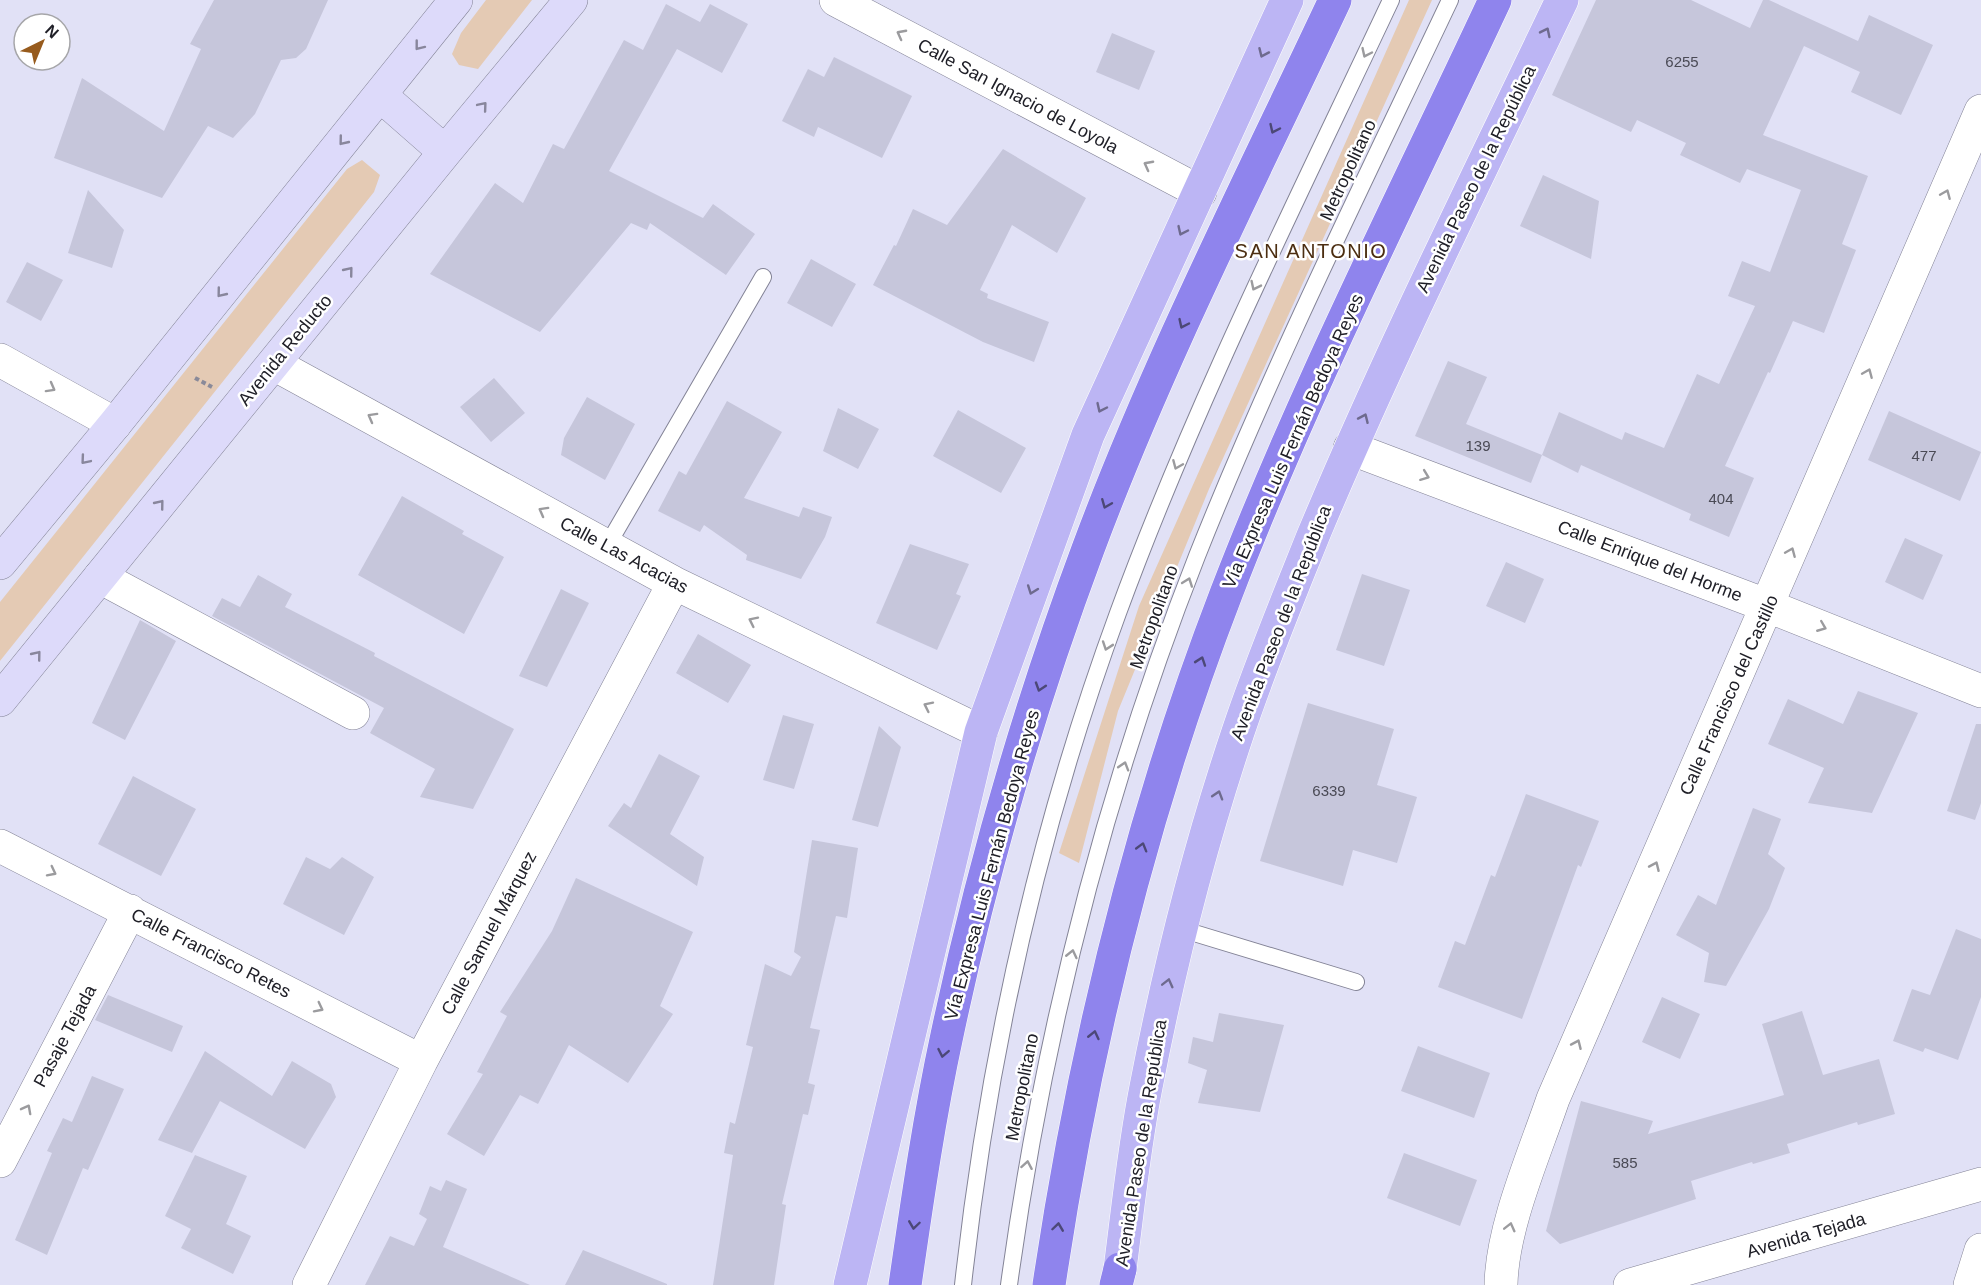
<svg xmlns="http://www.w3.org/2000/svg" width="1981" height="1285" font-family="Arial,sans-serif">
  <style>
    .green { fill: #e4cab4 }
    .building { fill: #c6c6db }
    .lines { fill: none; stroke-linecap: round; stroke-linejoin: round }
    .lane-casing { stroke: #838396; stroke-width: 18 }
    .street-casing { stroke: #838396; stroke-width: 34 }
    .secondary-casing { stroke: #838396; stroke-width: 34 }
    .primary-casing { stroke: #fff; stroke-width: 34 }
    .highway-casing { stroke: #fff; stroke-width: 34 }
    .path { stroke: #8a8a99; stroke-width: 4; stroke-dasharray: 4.5 3; stroke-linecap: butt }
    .lane { stroke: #fff; stroke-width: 16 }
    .street { stroke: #fff; stroke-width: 33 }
    .secondary { stroke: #dddafa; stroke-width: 33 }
    .primary { stroke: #bcb5f4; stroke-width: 33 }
    .highway { stroke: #8f84ed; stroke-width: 33 }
    .oneway { stroke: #6e6a8e }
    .oneway2 { stroke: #9b9b9e }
    .oneway3 { stroke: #88869c }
    .oneway4 { stroke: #4c4877 }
    .labels { text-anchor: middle; stroke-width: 5; stroke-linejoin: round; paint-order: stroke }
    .number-label { font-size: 15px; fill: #4a4a55 }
    .street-label { font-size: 18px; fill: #202028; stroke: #fff }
    .neighbourhood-label { font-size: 20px; letter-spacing: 1.5px; fill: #4c2e12; stroke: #fff }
  </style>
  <rect width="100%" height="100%" fill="#e1e1f6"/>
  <path class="green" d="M 486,0 L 532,0 L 478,69 L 459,65 L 452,54 L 461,33 Z
    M 1409,0 L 1432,0 L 1209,489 L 1118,711 L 1079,863 L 1059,853 L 1139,606 Z
    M 362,160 L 380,175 L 374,192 L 0,661 L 0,602 L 347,169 Z"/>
  <path class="building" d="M 214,0 L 328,0 L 306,49 L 296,58 L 281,60 L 255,114 L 233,138 L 208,126 L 162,198 L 54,158 L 82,78 L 164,131 L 201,49 L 190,44 Z
    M 1596,0 L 1691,0 L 1750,28 L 1763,0 L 1769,0 L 1858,41 L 1869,15 L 1933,45 L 1901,115 L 1851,92 L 1860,72 L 1804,46 L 1763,135 L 1868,176 L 1842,244 L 1856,250 L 1824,333 L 1793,321 L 1770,373 L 1768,372 L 1725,466 L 1754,478 L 1729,537 L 1689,520 L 1691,514 L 1581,465 L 1578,473 L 1542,455 L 1559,412 L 1622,440 L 1625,432 L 1664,448 L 1697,374 L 1719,384 L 1755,306 L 1728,296 L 1742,261 L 1770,272 L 1801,190 L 1747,169 L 1740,183 L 1680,155 L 1686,143 L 1637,120 L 1631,132 L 1552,95 Z
    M 666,4 L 700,22 L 710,4 L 748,24 L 722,73 L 677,49 L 609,171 L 703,218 L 713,204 L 755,234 L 726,275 L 650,223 L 647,230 L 631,223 L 540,332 L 430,274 L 495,183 L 523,203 L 553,144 L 564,149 L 624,40 L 643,50 Z
    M 1112,33 L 1155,51 L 1139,90 L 1096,72 Z
    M 834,57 L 912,96 L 882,158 L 818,127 L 814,137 L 782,121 L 808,69 L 824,77 Z
    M 1003,149 L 1086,198 L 1057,253 L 1012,225 L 980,290 L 988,294 L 987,298 L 1049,322 L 1034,362 L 983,342 L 873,285 L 894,245 L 896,246 L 913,209 L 947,225 Z
    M 1543,175 L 1599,201 L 1591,259 L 1520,226 Z
    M 88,190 L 124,230 L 112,268 L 68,253 Z
    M 811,259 L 856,284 L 832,327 L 787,303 Z
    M 27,262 L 63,280 L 41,321 L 6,302 Z
    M 1448,361 L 1487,377 L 1466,424 L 1542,455 L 1531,483 L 1415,436 Z
    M 494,378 L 525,413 L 491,442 L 460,407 Z
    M 587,397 L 635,424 L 605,480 L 561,455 L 564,438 Z
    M 727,401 L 782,432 L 744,498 L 799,517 L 803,507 L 832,517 L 825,537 L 801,579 L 746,560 L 747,555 L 704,525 L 700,532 L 658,511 L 679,471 L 686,475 Z
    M 838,408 L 879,429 L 858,469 L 823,451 Z
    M 958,410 L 1026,448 L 1001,493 L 933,456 Z
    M 1889,411 L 1981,452 L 1960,501 L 1868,460 Z
    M 402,496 L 464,531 L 462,534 L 504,557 L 464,634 L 358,575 Z
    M 1905,538 L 1943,555 L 1923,600 L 1885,582 Z
    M 910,544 L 969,564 L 956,594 L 961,596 L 937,650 L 876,623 Z
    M 1506,562 L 1544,579 L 1525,623 L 1486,606 Z
    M 1362,574 L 1410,590 L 1384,666 L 1336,650 Z
    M 258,575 L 292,594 L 285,607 L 375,653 L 374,656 L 514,729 L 473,809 L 420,797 L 435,769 L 370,733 L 384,708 L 212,616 L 222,598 L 240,607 Z
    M 561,589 L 589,603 L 547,687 L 519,676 Z
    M 140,620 L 176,641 L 125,740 L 92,723 Z
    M 698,634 L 751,665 L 728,703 L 676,673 Z
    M 1858,691 L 1918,713 L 1872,813 L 1808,803 L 1824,768 L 1768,744 L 1788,699 L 1843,724 Z
    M 1308,703 L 1394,729 L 1377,785 L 1417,797 L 1397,863 L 1353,850 L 1343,886 L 1260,861 Z
    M 783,715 L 814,724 L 794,789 L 763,780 Z
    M 1976,724 L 1981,724 L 1981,803 L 1975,820 L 1947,811 Z
    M 879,726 L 901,747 L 878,827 L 852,820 Z
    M 659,754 L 700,776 L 670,834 L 704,857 L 697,886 L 608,826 L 624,803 L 631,808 Z
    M 133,776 L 196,809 L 161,876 L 98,844 Z
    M 1526,794 L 1599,821 L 1581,867 L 1578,865 L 1522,1019 L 1438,987 L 1455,941 L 1465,945 L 1491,875 L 1495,877 Z
    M 1753,808 L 1781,819 L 1768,854 L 1785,868 L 1769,909 L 1726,986 L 1704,982 L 1709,953 L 1676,935 L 1698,895 L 1716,905 Z
    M 812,840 L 858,848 L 847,918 L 836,916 L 810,1028 L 820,1030 L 808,1083 L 815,1085 L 808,1115 L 803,1114 L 782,1204 L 786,1205 L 774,1285 L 713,1285 L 733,1155 L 724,1153 L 730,1122 L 735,1124 L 753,1047 L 746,1045 L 765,964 L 791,976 L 801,957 L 794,952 Z
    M 306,857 L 330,869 L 342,857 L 374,877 L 344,935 L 283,904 Z
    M 576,878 L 693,932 L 660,1006 L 673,1014 L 628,1083 L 569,1045 L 538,1104 L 520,1095 L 484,1156 L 447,1134 L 483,1074 L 477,1072 L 507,1016 L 500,1012 L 552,931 Z
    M 1956,929 L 1981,939 L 1981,997 L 1958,1060 L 1925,1048 L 1923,1052 L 1893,1041 L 1912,989 L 1930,995 Z
    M 108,995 L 183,1026 L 172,1052 L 95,1020 Z
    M 1662,997 L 1700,1014 L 1680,1059 L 1642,1042 Z
    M 1802,1011 L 1823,1075 L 1879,1059 L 1895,1114 L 1858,1125 L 1857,1122 L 1787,1144 L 1790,1153 L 1753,1164 L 1752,1162 L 1691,1181 L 1696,1199 L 1560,1244 L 1546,1231 L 1581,1101 L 1653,1121 L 1648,1134 L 1784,1095 L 1762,1024 Z
    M 1219,1013 L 1284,1025 L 1260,1112 L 1198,1103 L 1207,1070 L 1188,1063 L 1193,1037 L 1213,1042 Z
    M 1418,1046 L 1490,1073 L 1474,1118 L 1401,1091 Z
    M 205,1051 L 272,1096 L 292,1061 L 331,1084 L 336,1097 L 305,1149 L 220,1101 L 192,1153 L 158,1140 Z
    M 92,1076 L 124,1089 L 88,1170 L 83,1168 L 47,1255 L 15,1240 L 52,1153 L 47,1151 L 63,1118 L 72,1122 Z
    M 1404,1153 L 1477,1180 L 1460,1226 L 1387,1198 Z
    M 195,1155 L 247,1176 L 226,1224 L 251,1236 L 233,1274 L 181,1248 L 191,1229 L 165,1216 Z
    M 446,1180 L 467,1189 L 443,1247 L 530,1285 L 365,1285 L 390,1236 L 414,1246 L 427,1219 L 419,1214 L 430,1186 L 441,1191 Z
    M 583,1250 L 667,1284 L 667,1285 L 565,1285 Z"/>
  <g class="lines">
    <g class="lane-casing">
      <path id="lane" d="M 607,546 L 763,277
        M 1181,929 L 1356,982
        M 963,1285 C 988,1057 1039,828 1118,613 C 1195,403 1296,202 1391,0
        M 1009,1285 C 1043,1036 1105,790 1197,556 C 1272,367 1363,184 1450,0"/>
    </g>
    <g class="street-casing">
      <path id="street" d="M 836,0 L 1200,192
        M 0,360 L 115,424
        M 274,364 L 674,583 L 981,732
        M 1350,448 L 1768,606 L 1981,691
        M 100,577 L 353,713
        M 0,846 L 421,1061
        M 0,1161 L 130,911
        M 309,1285 L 421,1061 L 674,583
        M 1501,1285 C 1502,1227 1534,1155 1553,1099 L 1981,111
        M 1630,1285 L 1981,1184
        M 1970,1285 L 1981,1250"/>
    </g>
    <g class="secondary-casing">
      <path id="secondary" d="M 380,95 L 445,152
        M 0,563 L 115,424 L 456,0
        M 0,700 L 445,152 L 571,0"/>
    </g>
    <g class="primary-casing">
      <path id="primary" d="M 1120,1269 C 1128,1208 1134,1147 1146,1087 C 1169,968 1199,848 1238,732 C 1260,666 1287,601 1313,536 C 1389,354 1477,178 1562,0
        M 850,1285 L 981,732 L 1088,435 L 1287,0"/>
    </g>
    <g class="highway-casing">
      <path id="highway" d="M 905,1285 C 917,1202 929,1118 947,1035 C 982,870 1029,707 1088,549 C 1158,361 1250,181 1335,0
        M 1049,1285 C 1084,1049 1140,817 1226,594 C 1304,391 1403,197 1495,0
        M 1116,1285 L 1120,1269"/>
    </g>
    <path class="path" d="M 195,378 L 212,387"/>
    <use href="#lane" class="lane"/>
    <use href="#street" class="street"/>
    <use href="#secondary" class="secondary"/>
    <use href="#primary" class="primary"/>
    <use href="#highway" class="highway"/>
  </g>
  <defs><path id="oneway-chevron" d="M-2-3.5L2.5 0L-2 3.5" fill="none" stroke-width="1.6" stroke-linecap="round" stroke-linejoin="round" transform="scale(1.5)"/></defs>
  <g class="oneway">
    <use href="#oneway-chevron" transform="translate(1546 32) rotate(-64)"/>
    <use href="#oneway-chevron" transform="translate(1263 53) rotate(114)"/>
    <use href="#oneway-chevron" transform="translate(1182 231) rotate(115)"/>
    <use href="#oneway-chevron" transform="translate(1101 408) rotate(115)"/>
    <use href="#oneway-chevron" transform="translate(1364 418) rotate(-66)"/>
    <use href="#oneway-chevron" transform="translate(1032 590) rotate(110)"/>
    <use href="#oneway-chevron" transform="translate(1218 795) rotate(-73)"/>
    <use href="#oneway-chevron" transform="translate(1168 983) rotate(-76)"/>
  </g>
  <g class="oneway2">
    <use href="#oneway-chevron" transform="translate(901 34) rotate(-152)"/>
    <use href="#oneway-chevron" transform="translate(1366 53) rotate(115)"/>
    <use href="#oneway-chevron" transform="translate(1148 165) rotate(-152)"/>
    <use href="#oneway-chevron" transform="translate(1946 194) rotate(-67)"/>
    <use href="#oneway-chevron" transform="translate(1255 286) rotate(116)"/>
    <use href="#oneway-chevron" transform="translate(1868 373) rotate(-67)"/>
    <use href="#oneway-chevron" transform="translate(51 388) rotate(29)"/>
    <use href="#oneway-chevron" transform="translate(372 417) rotate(-151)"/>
    <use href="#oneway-chevron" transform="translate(1177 465) rotate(113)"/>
    <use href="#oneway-chevron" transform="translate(1425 476) rotate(21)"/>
    <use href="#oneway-chevron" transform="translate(543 511) rotate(-151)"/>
    <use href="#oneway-chevron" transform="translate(1791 552) rotate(-67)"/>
    <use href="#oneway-chevron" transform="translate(1188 582) rotate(-70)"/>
    <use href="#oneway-chevron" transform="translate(753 621) rotate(-154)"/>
    <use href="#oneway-chevron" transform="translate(1822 627) rotate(22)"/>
    <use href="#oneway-chevron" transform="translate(1107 646) rotate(109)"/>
    <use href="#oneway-chevron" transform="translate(928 706) rotate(-154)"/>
    <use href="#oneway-chevron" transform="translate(1124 766) rotate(-73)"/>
    <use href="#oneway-chevron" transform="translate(1655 866) rotate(-66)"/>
    <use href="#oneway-chevron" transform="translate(52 872) rotate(27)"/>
    <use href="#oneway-chevron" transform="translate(1072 954) rotate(-77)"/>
    <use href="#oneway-chevron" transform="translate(319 1008) rotate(27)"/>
    <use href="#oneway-chevron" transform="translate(1577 1044) rotate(-66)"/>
    <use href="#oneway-chevron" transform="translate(27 1109) rotate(-62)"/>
    <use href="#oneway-chevron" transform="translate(1027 1165) rotate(-80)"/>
    <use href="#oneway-chevron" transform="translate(1510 1227) rotate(-76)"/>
  </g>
  <g class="oneway3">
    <use href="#oneway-chevron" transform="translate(419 46) rotate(128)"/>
    <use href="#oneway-chevron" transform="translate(483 106) rotate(-50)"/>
    <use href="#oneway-chevron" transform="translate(343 141) rotate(129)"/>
    <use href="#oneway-chevron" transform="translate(349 271) rotate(-51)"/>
    <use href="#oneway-chevron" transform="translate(221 293) rotate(129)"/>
    <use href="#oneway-chevron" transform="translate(85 460) rotate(130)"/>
    <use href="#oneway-chevron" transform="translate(160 504) rotate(-51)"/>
    <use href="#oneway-chevron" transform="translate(37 655) rotate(-51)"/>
  </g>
  <g class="oneway4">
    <use href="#oneway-chevron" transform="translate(1274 129) rotate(115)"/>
    <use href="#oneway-chevron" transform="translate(1183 324) rotate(115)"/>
    <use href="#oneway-chevron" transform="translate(1106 504) rotate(112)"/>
    <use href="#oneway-chevron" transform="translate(1201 661) rotate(-71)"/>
    <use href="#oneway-chevron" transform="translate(1040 687) rotate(108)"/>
    <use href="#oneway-chevron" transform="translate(1142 847) rotate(-74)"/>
    <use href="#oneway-chevron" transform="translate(1094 1035) rotate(-77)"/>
    <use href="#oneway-chevron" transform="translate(943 1053) rotate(101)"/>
    <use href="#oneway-chevron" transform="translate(914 1225) rotate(98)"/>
    <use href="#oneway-chevron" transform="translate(1058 1227) rotate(-82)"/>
  </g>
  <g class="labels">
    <g class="number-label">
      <text x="1682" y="67">6255</text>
      <text x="1478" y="451">139</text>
      <text x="1924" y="461">477</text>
      <text x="1721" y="504">404</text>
      <text x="1329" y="796">6339</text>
      <text x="1625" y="1168">585</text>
    </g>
    <g class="street-label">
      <text transform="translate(1018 96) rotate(28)" y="6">Calle San Ignacio de Loyola</text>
      <text transform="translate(1348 170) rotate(-65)" y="6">Metropolitano</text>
      <text transform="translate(1476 179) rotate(-64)" y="6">Avenida Paseo de la República</text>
      <text transform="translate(285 350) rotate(-51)" y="6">Avenida Reducto</text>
      <text transform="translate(1293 441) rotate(-66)" y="6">Vía Expresa Luis Fernán Bedoya Reyes</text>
      <text transform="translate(624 555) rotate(28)" y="6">Calle Las Acacias</text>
      <text transform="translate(1650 561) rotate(21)" y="6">Calle Enrique del Horme</text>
      <text transform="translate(1154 617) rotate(-70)" y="6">Metropolitano</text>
      <text transform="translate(1281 623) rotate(-69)" y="6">Avenida Paseo de la República</text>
      <text transform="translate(1729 695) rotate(-66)" y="6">Calle Francisco del Castillo</text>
      <text transform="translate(992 865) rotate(-75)" y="6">Vía Expresa Luis Fernán Bedoya Reyes</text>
      <text transform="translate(489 933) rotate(-62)" y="6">Calle Samuel Márquez</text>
      <text transform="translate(211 953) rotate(27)" y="6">Calle Francisco Retes</text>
      <text transform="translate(65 1036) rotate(-62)" y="6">Pasaje Tejada</text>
      <text transform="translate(1022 1087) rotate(-79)" y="6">Metropolitano</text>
      <text transform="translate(1141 1143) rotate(-81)" y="6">Avenida Paseo de la República</text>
      <text transform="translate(1806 1235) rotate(-16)" y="6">Avenida Tejada</text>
    </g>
    <g class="neighbourhood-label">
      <text x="1311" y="258">SAN ANTONIO</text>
    </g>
  </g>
  <g transform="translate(42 42) rotate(43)"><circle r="28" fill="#ffffff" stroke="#a6a6a9" stroke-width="1.5"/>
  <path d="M0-4.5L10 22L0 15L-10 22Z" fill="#975b1d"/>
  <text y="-9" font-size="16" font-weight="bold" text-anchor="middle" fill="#202028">N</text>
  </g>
</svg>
